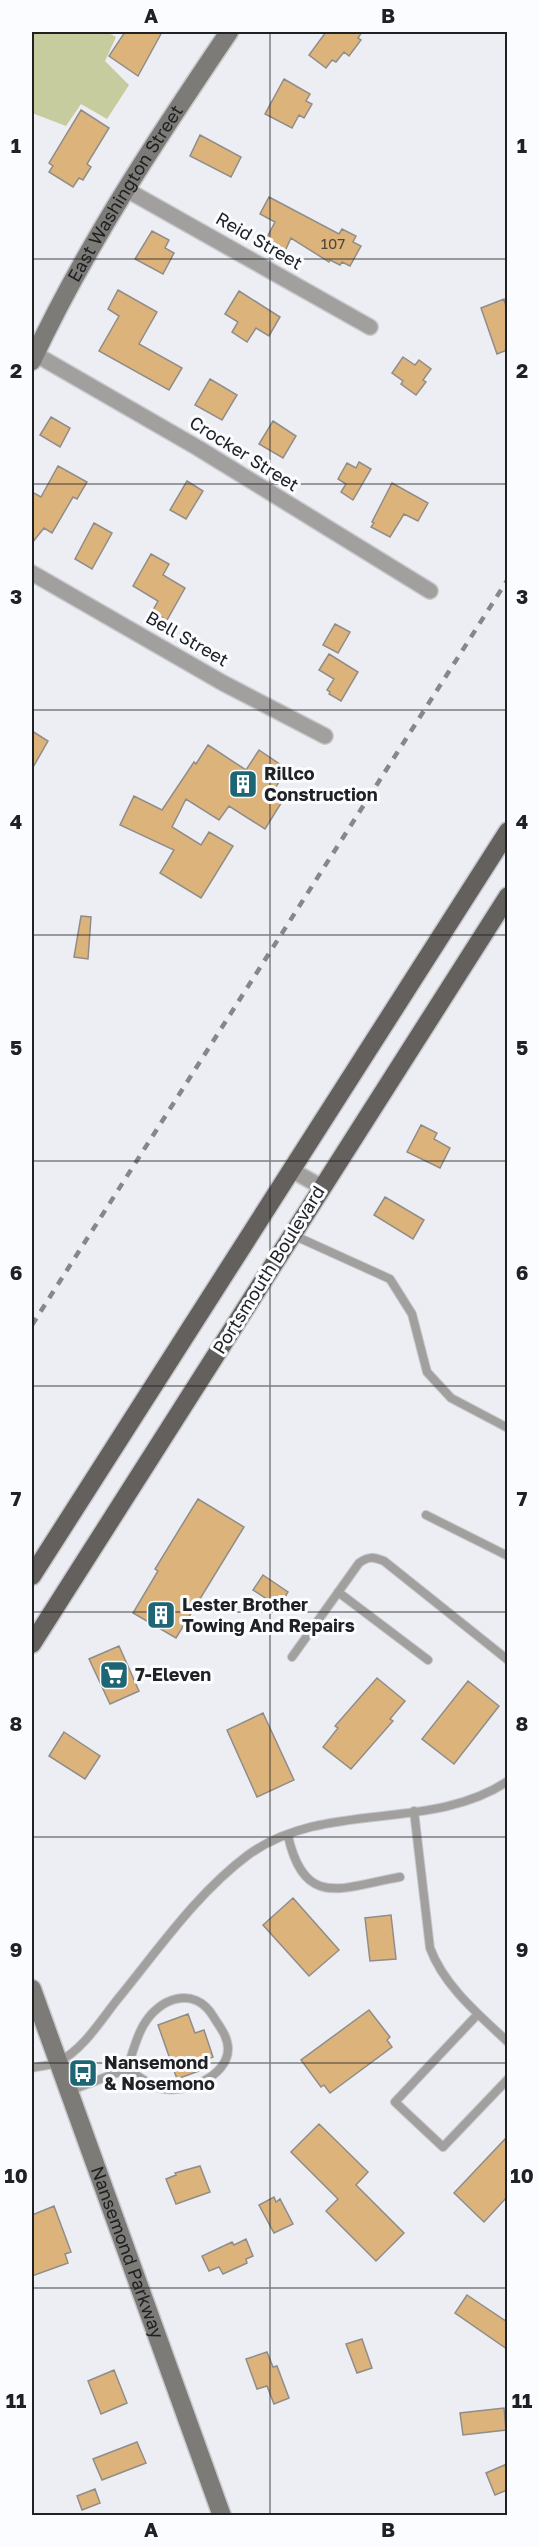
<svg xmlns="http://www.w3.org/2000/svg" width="539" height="2547" font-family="'Golos Text',sans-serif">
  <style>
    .green { fill: #c7cc9e }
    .building { fill: #ddb37c; stroke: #908d89; stroke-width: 1.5 }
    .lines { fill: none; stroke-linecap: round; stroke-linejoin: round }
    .lane-casing { stroke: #c7c9cd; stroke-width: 10 }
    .street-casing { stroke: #c7c9cd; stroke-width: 18 }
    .secondary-casing { stroke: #c7c9cd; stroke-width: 21 }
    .primary-casing { stroke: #c7c9cd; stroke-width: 21 }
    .lane { stroke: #a2a09e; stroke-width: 8 }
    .street { stroke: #a2a09e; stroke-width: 15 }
    .secondary { stroke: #7d7b78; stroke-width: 18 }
    .primary { stroke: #63605d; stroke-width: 18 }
    .rail { stroke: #86878a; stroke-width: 4.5; stroke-dasharray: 8 8; stroke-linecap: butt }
    .grid { fill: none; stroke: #202122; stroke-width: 1.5; stroke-opacity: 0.55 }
    .labels { text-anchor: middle; stroke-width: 6; stroke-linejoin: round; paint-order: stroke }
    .number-label { font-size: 15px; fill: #4f4638 }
    .street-label { font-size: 18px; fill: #202122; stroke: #fafcff }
    .poi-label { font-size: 18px; font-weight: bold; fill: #202122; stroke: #fafcff; text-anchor: start }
    .neatline { fill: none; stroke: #202122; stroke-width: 2 }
    .grid-label { font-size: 20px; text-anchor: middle; font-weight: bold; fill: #202122 }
  </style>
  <rect width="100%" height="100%" fill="#eceef3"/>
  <path class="green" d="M 32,32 L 107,32 L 116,37 L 105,61 L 129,85 L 107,119 L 81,104 L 66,126 L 32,113 Z"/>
  <path class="building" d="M 125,32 L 162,32 L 138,76 L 109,56 Z
    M 326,32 L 362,32 L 358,38 L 361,40 L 349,56 L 344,52 L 336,62 L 332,60 L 326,68 L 309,55 Z
    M 284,79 L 310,94 L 306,101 L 312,104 L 304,118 L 299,115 L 292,128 L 265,114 Z
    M 81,110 L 109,128 L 87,164 L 91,167 L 83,180 L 79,178 L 73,187 L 49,172 L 53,166 L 49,163 Z
    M 200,135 L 241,157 L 231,177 L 190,156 Z
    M 269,197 L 339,234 L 342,229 L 356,236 L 353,242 L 361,246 L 350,266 L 342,262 L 340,265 L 330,260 L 329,262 L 291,238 L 285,251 L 265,241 L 275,222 L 260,214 Z
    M 152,231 L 169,240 L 165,248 L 174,253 L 163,274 L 135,259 Z
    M 118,290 L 157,312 L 139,344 L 182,368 L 169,390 L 99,351 L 119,316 L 108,309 Z
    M 239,291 L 280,317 L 269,336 L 256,328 L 247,342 L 232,332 L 238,322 L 225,314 Z
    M 504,299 L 507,310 L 507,350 L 497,354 L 481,308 Z
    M 403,357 L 415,365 L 419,360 L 431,369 L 423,380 L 426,382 L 416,395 L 401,384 L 403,381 L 392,373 Z
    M 210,379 L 237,395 L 222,420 L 195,405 Z
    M 51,417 L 70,428 L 60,447 L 40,435 Z
    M 273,421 L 296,436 L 283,458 L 259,444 Z
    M 359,462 L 371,469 L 353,500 L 341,492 L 346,484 L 338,479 L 347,463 L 356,468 Z
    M 58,466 L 87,482 L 77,499 L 73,497 L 52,533 L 44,528 L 32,543 L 32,492 L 41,497 Z
    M 187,481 L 203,491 L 186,519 L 170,510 Z
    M 392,483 L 428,503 L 418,521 L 404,514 L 390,537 L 371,527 L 374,523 L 372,522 Z
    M 94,523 L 112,533 L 92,569 L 75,559 Z
    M 151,554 L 169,564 L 163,575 L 185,588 L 167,620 L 152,612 L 158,601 L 133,586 Z
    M 335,624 L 350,632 L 338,653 L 323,645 Z
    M 329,654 L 358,672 L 341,701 L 329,694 L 330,692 L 327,690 L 334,679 L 319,670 Z
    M 32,731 L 48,741 L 32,769 Z
    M 208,745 L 246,770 L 259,750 L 287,769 L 274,790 L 285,797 L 265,829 L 229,806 L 219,820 L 186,799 L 172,827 L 201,845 L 209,832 L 233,846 L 201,898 L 160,873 L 174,850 L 120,825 L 134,796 L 162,810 L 194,762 L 196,764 Z
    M 81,916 L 91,917 L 88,959 L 74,957 Z
    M 421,1125 L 437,1133 L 434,1139 L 450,1148 L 440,1168 L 407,1152 Z
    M 385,1197 L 424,1220 L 413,1239 L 374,1215 Z
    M 198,1499 L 244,1527 L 176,1638 L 133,1613 L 158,1571 L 155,1569 Z
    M 263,1575 L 288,1592 L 279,1607 L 253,1590 Z
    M 119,1646 L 139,1691 L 110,1704 L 89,1659 Z
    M 377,1678 L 405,1701 L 390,1719 L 393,1721 L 351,1769 L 323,1747 L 338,1728 L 335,1726 Z
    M 468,1681 L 499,1706 L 454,1764 L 422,1739 Z
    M 263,1713 L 294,1780 L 257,1797 L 227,1730 Z
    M 64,1732 L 100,1756 L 85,1779 L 49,1756 Z
    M 293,1898 L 339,1950 L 309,1976 L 263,1925 Z
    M 391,1915 L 396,1959 L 370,1961 L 365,1918 Z
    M 369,2010 L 390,2037 L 387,2040 L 392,2047 L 330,2093 L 324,2085 L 321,2087 L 301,2060 Z
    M 188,2014 L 195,2033 L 204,2030 L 213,2057 L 205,2060 L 207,2068 L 177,2079 L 158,2025 Z
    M 319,2124 L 368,2172 L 356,2185 L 404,2233 L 376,2261 L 326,2211 L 338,2199 L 291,2152 Z
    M 507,2137 L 507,2197 L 484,2222 L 454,2193 Z
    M 200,2166 L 210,2192 L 176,2204 L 166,2179 L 176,2175 L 175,2173 Z
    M 274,2197 L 276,2202 L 280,2199 L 293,2224 L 274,2233 L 259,2205 Z
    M 54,2206 L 71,2252 L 65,2254 L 68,2263 L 32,2276 L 32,2215 Z
    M 246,2239 L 253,2256 L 246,2259 L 247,2263 L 223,2274 L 219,2267 L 209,2271 L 202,2256 L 232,2242 L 234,2245 Z
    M 467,2295 L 507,2322 L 507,2349 L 455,2313 Z
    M 362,2339 L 372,2368 L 357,2373 L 346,2344 Z
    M 267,2352 L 273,2367 L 277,2366 L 289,2398 L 274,2404 L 267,2386 L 257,2389 L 246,2359 Z
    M 114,2370 L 127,2403 L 101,2414 L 88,2381 Z
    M 504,2408 L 506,2430 L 463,2435 L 460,2413 Z
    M 137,2442 L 146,2463 L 102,2480 L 93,2459 Z
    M 507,2464 L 507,2490 L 495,2495 L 486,2473 Z
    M 95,2489 L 100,2503 L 82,2510 L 77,2496 Z"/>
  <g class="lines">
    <g class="lane-casing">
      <path id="lane" d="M 293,1235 L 390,1279 L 412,1314 L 427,1372 L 451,1398 L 508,1428
        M 426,1515 L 508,1556
        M 338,1592 L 428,1660
        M 292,1657 L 359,1563 C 369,1556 373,1557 384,1561 L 508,1660
        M 414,1811 L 430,1948 C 444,1986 479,2015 508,2042
        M 288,1836 C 305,1910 342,1887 400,1877
        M 478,2014 L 395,2102 L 443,2147 L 508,2079
        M 32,2068 C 40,2066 50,2066 58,2062 C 83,2050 101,2020 117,2000 C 158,1950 196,1894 248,1855 C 325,1799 430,1833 508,1781
        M 69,2091 L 127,2069 C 132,2055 136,2038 143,2026 C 158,1998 194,1985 213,2016 C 219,2026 228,2036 228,2049 C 228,2077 183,2095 159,2088 C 148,2084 137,2075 127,2069"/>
    </g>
    <g class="street-casing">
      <path id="street" d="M 127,190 L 370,327
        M 35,354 L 198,448 L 430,591
        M 32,573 L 223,683 L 325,736
        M 291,1170 L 322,1187"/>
    </g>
    <g class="secondary-casing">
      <g id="secondary">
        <path id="s1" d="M 32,361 C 86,245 158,137 229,32"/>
        <path id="s2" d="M 32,1989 L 222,2516"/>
      </g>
    </g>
    <g class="primary-casing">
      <path id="primary" d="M 32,1576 L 508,831
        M 32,1644 L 508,896"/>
    </g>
    <use href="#lane" class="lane"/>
    <use href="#street" class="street"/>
    <use href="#secondary" class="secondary"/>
    <use href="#primary" class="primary"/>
    <path class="rail" d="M 32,1325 L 508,579"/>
  </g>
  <path class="grid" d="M 270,32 L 270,2516M 32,259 L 508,259M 32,484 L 508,484M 32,710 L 508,710M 32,935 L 508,935M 32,1161 L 508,1161M 32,1386 L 508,1386M 32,1612 L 508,1612M 32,1837 L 508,1837M 32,2063 L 508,2063M 32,2288 L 508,2288"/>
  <defs>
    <g id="building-square" transform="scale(1.5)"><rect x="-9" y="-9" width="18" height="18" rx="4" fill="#1f6675" stroke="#fafcff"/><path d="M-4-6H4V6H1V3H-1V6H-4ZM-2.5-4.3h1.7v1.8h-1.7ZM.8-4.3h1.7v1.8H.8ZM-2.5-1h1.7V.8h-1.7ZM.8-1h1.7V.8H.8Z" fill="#fff"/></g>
    <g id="supermarket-square" transform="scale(1.5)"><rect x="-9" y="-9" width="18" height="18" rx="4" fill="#1f6675" stroke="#fafcff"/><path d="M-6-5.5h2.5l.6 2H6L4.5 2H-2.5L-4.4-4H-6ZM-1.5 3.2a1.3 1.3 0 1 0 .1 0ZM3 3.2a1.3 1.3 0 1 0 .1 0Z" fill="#fff"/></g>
    <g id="bus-square" transform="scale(1.5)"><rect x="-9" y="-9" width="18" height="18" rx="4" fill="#1f6675" stroke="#fafcff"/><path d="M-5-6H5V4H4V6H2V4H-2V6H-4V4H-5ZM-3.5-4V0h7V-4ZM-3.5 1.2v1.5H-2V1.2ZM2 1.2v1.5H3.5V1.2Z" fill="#fff"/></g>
  </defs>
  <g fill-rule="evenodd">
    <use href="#building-square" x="243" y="784"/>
    <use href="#building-square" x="161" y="1615"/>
    <use href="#supermarket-square" x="114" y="1675"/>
    <use href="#bus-square" x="83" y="2073"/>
  </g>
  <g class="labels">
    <g class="number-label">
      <text x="333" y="249">107</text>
    </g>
    <g class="street-label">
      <text dy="6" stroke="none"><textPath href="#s1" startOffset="192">East Washington Street</textPath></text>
      <text transform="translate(259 241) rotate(30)" y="6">Reid Street</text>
      <text transform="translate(244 454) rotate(32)" y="6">Crocker Street</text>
      <text transform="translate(187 639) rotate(30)" y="6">Bell Street</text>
      <text transform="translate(269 1270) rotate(-58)" y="6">Portsmouth Boulevard</text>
      <text dy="6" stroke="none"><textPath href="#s2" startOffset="280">Nansemond Parkway</textPath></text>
    </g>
    <g class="poi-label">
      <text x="264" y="780">Rillco<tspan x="264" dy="21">Construction</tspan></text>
      <text x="182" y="1611">Lester Brother<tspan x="182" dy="21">Towing And Repairs</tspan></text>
      <text x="135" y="1681">7-Eleven</text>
      <text x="104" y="2069">Nansemond<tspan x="104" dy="21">&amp; Nosemono</tspan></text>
    </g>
  </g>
  <rect width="539" height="2547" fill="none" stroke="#fafcff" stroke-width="66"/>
  <rect x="33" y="33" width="473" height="2481" class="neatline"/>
  <g class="grid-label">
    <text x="151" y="23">A</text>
    <text x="388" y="23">B</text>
    <text x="16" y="153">1</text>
    <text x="522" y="153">1</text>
    <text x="16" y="378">2</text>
    <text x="522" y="378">2</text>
    <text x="16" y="604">3</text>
    <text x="522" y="604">3</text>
    <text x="16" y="829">4</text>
    <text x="522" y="829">4</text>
    <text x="16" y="1055">5</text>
    <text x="522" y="1055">5</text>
    <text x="16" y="1280">6</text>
    <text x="522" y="1280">6</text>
    <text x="16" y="1506">7</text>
    <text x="522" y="1506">7</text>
    <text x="16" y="1731">8</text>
    <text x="522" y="1731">8</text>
    <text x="16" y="1957">9</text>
    <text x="522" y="1957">9</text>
    <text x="16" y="2183">10</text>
    <text x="522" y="2183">10</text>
    <text x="16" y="2408">11</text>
    <text x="522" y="2408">11</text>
    <text x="151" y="2537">A</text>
    <text x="388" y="2537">B</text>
  </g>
</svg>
